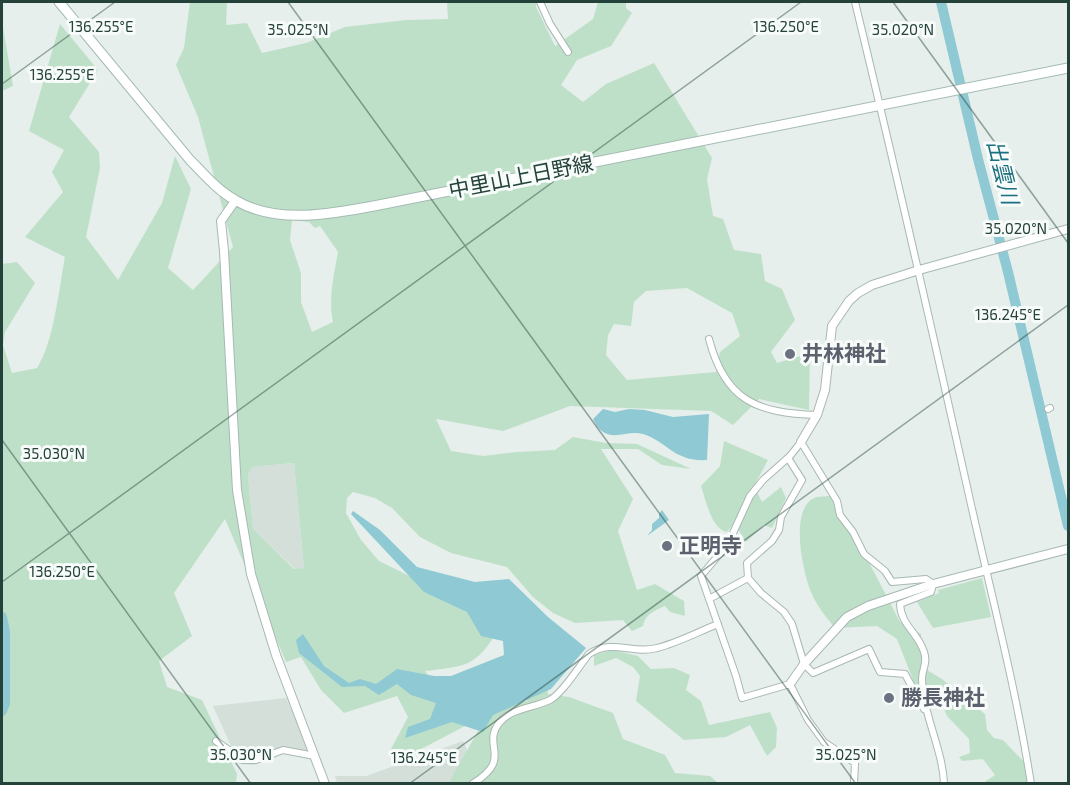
<svg xmlns="http://www.w3.org/2000/svg" width="1070" height="785" font-family="'Exo 2','Noto Sans JP',sans-serif">
  <style>
    .built { fill: #d4dfda }
    .green { fill: #bfe0c8; fill-rule: evenodd }
    .water { fill: #8ec9d4 }
    .lines { fill: none; stroke-linecap: round; stroke-linejoin: round }
    .river { stroke: #8ec9d4; stroke-width: 10 }
    .minor-casing { stroke: #a8b8b2; stroke-width: 8 }
    .tertiary-casing { stroke: #a8b8b2; stroke-width: 10 }
    .secondary-casing { stroke: #a4bbb3; stroke-width: 11 }
    .minor { stroke: #fff; stroke-width: 6 }
    .tertiary { stroke: #fff; stroke-width: 8 }
    .secondary { stroke: #fff; stroke-width: 9 }
    .ticks { fill: none; stroke: #24423a; stroke-width: 1.5; stroke-opacity: 0.45 }
    .worship-dot { fill: #6b7280; stroke: #f7fbf9; stroke-width: 2 }
    .labels { text-anchor: middle; stroke-width: 6; stroke-linejoin: round; paint-order: stroke }
    .street-label { font-size: 21px; fill: #24423a; stroke: #f7fbf9 }
    .worship-label { font-size: 21px; font-weight: bold; fill: #5b616d; stroke: #f7fbf9; text-anchor: start }
    .water-label { font-size: 22px; font-style: italic; fill: #1c6f80; stroke: #f7fbf9 }
    .ticks-label { font-size: 15px; text-anchor: middle; fill: #24423a; stroke: #f7fbf9; stroke-width: 6; stroke-linejoin: round; paint-order: stroke }
  </style>
  <rect width="100%" height="100%" fill="#e6efeb"/>
  <path class="built" d="M 294,463 L 304,568 L 295,569 L 253,529 L 248,475 L 252,467 Z
    M 286,698 L 314,759 L 283,750 L 264,757 L 255,765 L 239,764 L 213,706 Z
    M 463,741 L 482,783 L 337,783 L 335,776 L 366,776 Z"/>
  <path class="green" d="M 190,2 L 227,2 L 226,25 L 247,23 L 262,53 L 306,43 L 345,27 L 406,20 L 448,19 L 447,2 L 536,2 L 536,7 L 555,46 L 593,19 L 598,2 L 626,2 L 626,8 L 632,13 L 611,46 L 577,60 L 561,85 L 583,102 L 606,84 L 654,63 L 712,158 L 707,179 L 713,216 L 723,219 L 734,250 L 761,254 L 765,281 L 782,289 L 795,320 L 771,352 L 777,363 L 810,353 L 809,410 L 759,399 L 733,425 L 711,411 L 570,406 L 503,431 L 436,419 L 451,451 L 483,456 L 517,452 L 555,450 L 573,437 L 606,443 L 637,444 L 691,469 L 662,465 L 638,449 L 601,449 L 633,499 L 618,531 L 637,590 L 655,584 L 684,601 L 685,616 L 670,612 L 665,606 C 654,611 645,614 643,626 L 632,631 L 623,620 L 575,623 L 553,613 L 533,597 L 507,567 L 451,553 L 420,537 L 392,508 L 375,498 L 353,492 L 347,498 L 346,513 L 361,540 L 379,561 L 456,599 L 497,632 C 475,668 464,666 425,671 L 467,725 L 406,757 L 391,749 L 408,717 L 397,696 L 344,713 L 321,690 L 301,657 L 286,662 L 225,519 L 174,593 L 192,636 L 159,661 L 167,687 L 202,700 L 237,774 L 236,783 L 2,783 L 2,264 L 17,262 L 35,283 L 5,332 L 3,345 L 12,373 L 37,368 C 54,342 59,288 65,257 L 25,237 L 63,192 L 52,172 L 64,150 L 29,131 L 60,24 L 98,70 L 69,117 L 99,152 L 100,168 L 86,237 L 118,280 L 162,203 L 175,156 L 191,189 L 168,268 L 193,290 L 233,247 L 198,117 L 176,65 L 184,48 ZM 292,220 L 309,222 L 315,228 L 320,226 L 338,252 C 334,275 328,299 333,322 L 312,332 L 301,302 L 301,273 L 290,240 ZM 687,288 L 732,313 L 740,336 L 720,352 L 716,372 L 627,380 L 606,355 L 608,335 L 614,324 L 631,326 L 634,302 L 646,291 ZM 294,463 L 304,568 L 294,569 L 253,529 L 248,475 L 252,467 Z
    M 2,21 L 13,86 L 2,91 Z
    M 724,441 L 768,460 L 754,486 L 762,502 L 781,487 L 786,498 L 772,528 L 764,525 L 746,542 L 734,523 L 727,532 C 711,529 706,500 701,486 L 720,466 Z
    M 828,496 L 835,497 L 900,622 L 921,634 L 922,667 L 942,679 L 985,714 L 987,730 L 994,738 L 1003,740 L 1026,764 L 1029,783 L 983,783 L 995,775 L 983,759 L 962,761 L 959,757 L 970,753 L 969,739 L 947,716 L 943,706 L 922,703 L 897,639 L 877,626 L 835,628 C 826,617 816,605 811,592 C 803,573 789,510 814,498 C 817,496 824,497 828,496 Z
    M 982,578 L 991,617 L 933,628 L 917,602 L 939,593 L 938,590 Z
    M 613,650 L 638,656 L 651,669 L 674,668 L 690,675 L 686,690 L 701,701 L 709,725 L 770,712 L 777,728 L 776,747 L 767,756 L 750,725 L 726,737 L 684,740 L 636,701 L 640,676 L 633,667 L 616,658 L 594,666 L 594,655 Z
    M 547,675 L 548,694 L 569,697 L 613,713 L 623,739 L 665,755 L 675,773 L 710,776 L 718,783 L 448,784 L 491,708 L 527,701 L 535,679 Z"/>
  <path class="water" d="M 603,409 L 615,412 L 629,409 L 645,410 L 673,417 L 709,414 L 707,460 C 674,462 668,442 643,434 C 630,430 617,439 605,433 C 599,430 596,425 593,419 Z
    M 662,510 L 669,520 L 647,536 L 652,530 L 652,524 L 659,518 L 659,514 Z
    M 353,511 L 380,530 L 417,567 L 475,582 L 509,579 L 548,617 L 586,648 L 551,689 L 493,715 L 483,732 L 452,722 L 405,738 L 408,727 L 430,719 L 436,703 L 411,695 L 397,684 L 379,695 L 365,686 L 342,687 L 299,653 L 296,640 L 303,634 L 324,666 L 349,683 L 360,679 L 376,684 L 397,669 L 434,676 L 451,676 L 504,655 L 503,641 L 481,636 L 467,612 L 424,592 L 351,514 Z"/>
  <g class="lines">
    <path class="river" d="M 941,2 L 978,159 L 1008,272 L 1068,526
      M 2,617 L 5,632 L 5,703 L 2,711"/>
    <g class="minor-casing">
      <path id="minor" d="M 540,2 L 550,24 L 568,52
        M 855,2 C 895,167 933,334 970,500 C 991,594 1016,688 1031,784
        M 709,339 C 725,401 757,413 817,415
        M 1048,409 L 1050,408
        M 788,458 L 802,480 L 781,517 L 779,530 L 772,541 L 747,563 L 748,578 L 761,593 L 784,612 L 792,624 L 804,664 L 813,673 L 869,649 L 880,672 L 905,674 L 924,709
        M 709,599 L 748,578
        M 216,741 L 243,760 L 256,760 L 283,750 L 315,756
        M 472,784 C 515,758 480,746 500,722 C 512,708 534,708 550,700 C 563,693 579,666 589,654 C 613,638 632,655 657,648 C 677,643 698,632 718,624
        M 854,784 L 855,763 L 824,742 L 808,720 L 790,684 L 742,698 L 736,676 L 701,576 L 728,544 L 750,496 L 763,480 L 790,456 L 801,442 L 837,501 L 840,515 L 853,532 L 864,554 L 885,571 L 892,582 L 926,579 L 933,584 L 931,592 L 900,604 C 901,626 918,632 924,652 C 928,663 922,669 922,679 C 923,715 943,750 944,784"/>
    </g>
    <g class="tertiary-casing">
      <path id="tertiary" d="M 235,201 L 221,221 L 224,251 L 237,490 L 251,574 L 276,655 L 325,784
        M 801,442 L 817,415 L 825,390 L 832,326 L 849,301 L 858,293 L 872,285 L 919,270 L 1068,229
        M 790,684 L 804,664 L 847,617 L 868,606 L 933,584 L 1068,549"/>
    </g>
    <g class="secondary-casing">
      <path id="secondary" d="M 59,2 L 190,160 C 204,174 217,190 235,200 C 278,226 337,213 384,204 L 1068,68"/>
    </g>
    <use href="#minor" class="minor"/>
    <use href="#tertiary" class="tertiary"/>
    <use href="#secondary" class="secondary"/>
  </g>
  <path class="ticks" d="M 288,2 L 856,784M 893,2 L 1068,243M 2,84 L 115,2M 2,440 L 251,784M 2,582 L 801,2M 409,784 L 1068,305"/>
  <g class="worship-dot">
    <circle cx="790" cy="354" r="6"/>
    <circle cx="667" cy="546" r="6"/>
    <circle cx="889" cy="698" r="6"/>
  </g>
  <g class="labels">
    <g class="street-label">
      <text transform="translate(521 177) rotate(-11)" y="7">中里山上日野線</text>
    </g>
    <g class="worship-label">
      <text x="802" y="361">井林神社</text>
      <text x="679" y="553">正明寺</text>
      <text x="901" y="705">勝長神社</text>
    </g>
    <g class="water-label">
      <text transform="translate(1003 172) rotate(76)" y="8">出雲川</text>
    </g>
  </g>
  <g class="ticks-label">
    <text x="101" y="32">136.255°E</text>
    <text x="786" y="32">136.250°E</text>
    <text x="298" y="35">35.025°N</text>
    <text x="903" y="35">35.020°N</text>
    <text x="62" y="80">136.255°E</text>
    <text x="1016" y="234">35.020°N</text>
    <text x="1008" y="320">136.245°E</text>
    <text x="54" y="459">35.030°N</text>
    <text x="62" y="577">136.250°E</text>
    <text x="241" y="760">35.030°N</text>
    <text x="846" y="760">35.025°N</text>
    <text x="424" y="763">136.245°E</text>
  </g>
  <rect width="1070" height="785" fill="none" stroke="#24423a" stroke-width="6"/>
</svg>
